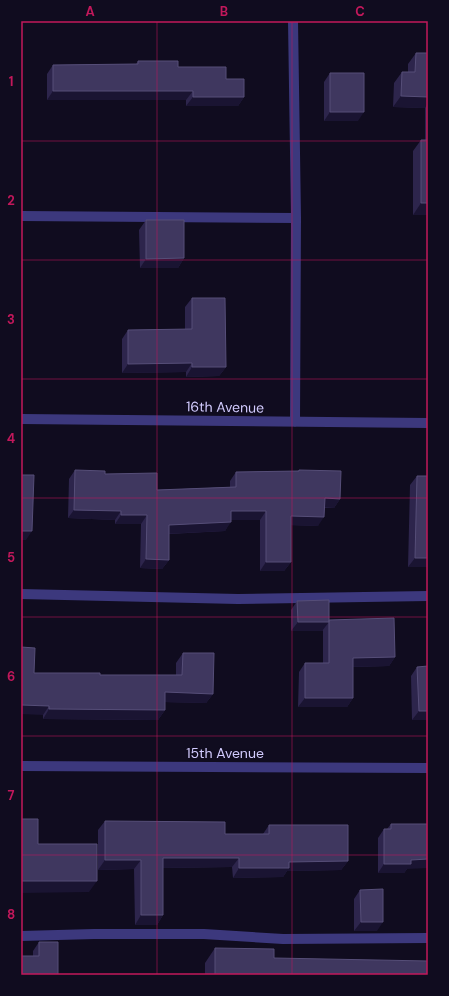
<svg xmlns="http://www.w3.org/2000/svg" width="449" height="996" font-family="'DM Sans',sans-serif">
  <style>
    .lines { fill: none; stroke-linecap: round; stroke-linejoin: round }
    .minor { stroke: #3c387d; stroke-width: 10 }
    .wall { fill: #2d254c }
    .shaded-wall { fill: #1a1432 }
    .building { fill: #3f375f; stroke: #564e78 }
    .grid { fill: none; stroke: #c2185b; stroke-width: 1; stroke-opacity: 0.55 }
    .labels { text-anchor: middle; stroke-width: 3; stroke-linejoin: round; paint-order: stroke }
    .street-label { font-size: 14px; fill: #d2cbfe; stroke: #100c1f }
    .neatline { fill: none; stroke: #c2185b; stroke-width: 1.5 }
    .grid-label { font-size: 13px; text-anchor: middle; font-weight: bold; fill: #c2185b }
  </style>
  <rect width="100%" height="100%" fill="#100c1f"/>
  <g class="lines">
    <path class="minor" d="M 293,21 L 296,218 L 295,422
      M 21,216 L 296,218
      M 21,419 L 428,423
      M 21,594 L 238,599 L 428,596
      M 21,766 L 428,768
      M 21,936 L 94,934 L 204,934 L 283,939 L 428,938"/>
  </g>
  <path class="wall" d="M 416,53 L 428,53 L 428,215 L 413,215 L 413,151 L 421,140 L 425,140 L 425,108 L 393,107 L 394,83 L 402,72 L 408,72 L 408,64 Z
    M 138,61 L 178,67 L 226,79 L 244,97 L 238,106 L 186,106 L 186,100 L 47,100 L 47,74 L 53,65 L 136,64 Z
    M 330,73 L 358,121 L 324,121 L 324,82 Z
    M 146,220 L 184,258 L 178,268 L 140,268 L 139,230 Z
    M 192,298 L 226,367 L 219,376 L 186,377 L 186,372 L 122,373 L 122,339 L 128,330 L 185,329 L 185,307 Z
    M 75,470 L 105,474 L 157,490 L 230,487 L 230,481 L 236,472 L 298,471 L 299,470 L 340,499 L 334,508 L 324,508 L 318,526 L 291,525 L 291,562 L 284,571 L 260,571 L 260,520 L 231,520 L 225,531 L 169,534 L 169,560 L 162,569 L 140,568 L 141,524 L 115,524 L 115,520 L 68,518 L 69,479 Z
    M 417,476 L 428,567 L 408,567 L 410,485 Z
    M 297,601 L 329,621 L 395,657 L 389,666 L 353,667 L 353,698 L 347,707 L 298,707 L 299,672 L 305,663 L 323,663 L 323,630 L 322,631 L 291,631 L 291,610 Z
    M 183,653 L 213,694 L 206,703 L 165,702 L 165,710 L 158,720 L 43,719 L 43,715 L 34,673 L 100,675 L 176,675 L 176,663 Z
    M 417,667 L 428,720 L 412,720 L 411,676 Z
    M 105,821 L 225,834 L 263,834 L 269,825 L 348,861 L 341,870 L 287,871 L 283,877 L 233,878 L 232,867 L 163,868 L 163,915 L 157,925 L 135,925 L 134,869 L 98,870 L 98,830 Z
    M 391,824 L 407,869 L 404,873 L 378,873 L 378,838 L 384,829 L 387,829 Z
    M 360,890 L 377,931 L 354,931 L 354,899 Z
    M 39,942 L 58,975 L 33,956 L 33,951 Z
    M 215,948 L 274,958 L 428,975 L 205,975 L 205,963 Z"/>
  <path class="shaded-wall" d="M 53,91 L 193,91 L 186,100 L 47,100 Z
    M 401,96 L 428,97 L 428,103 L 425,108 L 393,107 Z
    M 193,97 L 244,97 L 238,106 L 186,106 Z
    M 330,112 L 364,112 L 358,121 L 324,121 Z
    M 421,203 L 428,203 L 428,215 L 413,215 Z
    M 184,258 L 178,268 L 140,268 L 146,259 Z
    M 192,363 L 186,372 L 122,373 L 128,364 Z
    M 192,367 L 226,367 L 219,376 L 186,377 Z
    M 325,498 L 340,499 L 334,508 L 318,507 Z
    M 74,510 L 121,511 L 115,520 L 68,518 Z
    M 231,511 L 266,511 L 260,520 L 224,520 Z
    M 121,515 L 147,515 L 141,524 L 115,524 Z
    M 291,516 L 324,517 L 318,526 L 284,525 Z
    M 231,522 L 225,531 L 163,534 L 169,525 Z
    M 21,531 L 32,531 L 26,540 L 21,540 Z
    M 415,558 L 428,558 L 428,567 L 408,567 Z
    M 146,559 L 169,560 L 162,569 L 140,568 Z
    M 266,562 L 291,562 L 284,571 L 260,571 Z
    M 298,622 L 329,622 L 322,631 L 291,631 Z
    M 395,657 L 389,666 L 347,667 L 353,658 Z
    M 165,692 L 213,694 L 206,703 L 158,702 Z
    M 305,698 L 353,698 L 347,707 L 298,707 Z
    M 21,705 L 49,706 L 43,715 L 21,714 Z
    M 49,709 L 165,710 L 158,720 L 43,719 Z
    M 419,711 L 428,711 L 428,720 L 412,720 Z
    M 163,858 L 239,858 L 232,867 L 157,868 Z
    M 428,859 L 428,868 L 407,869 L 404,873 L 378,873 L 384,864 L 411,860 Z
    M 105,860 L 141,860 L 134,869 L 98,870 Z
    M 348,861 L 341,870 L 287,871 L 283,877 L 233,878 L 239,868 L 289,862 Z
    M 21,881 L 97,881 L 89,892 L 21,893 Z
    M 141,915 L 163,915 L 157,925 L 135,925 Z
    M 361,922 L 383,922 L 377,931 L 354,931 Z"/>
  <path class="building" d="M 416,53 L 428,53 L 428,97 L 401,96 L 402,72 L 415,72 Z
    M 138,61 L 178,61 L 178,67 L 226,67 L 226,79 L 244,79 L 244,97 L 193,97 L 193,91 L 53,91 L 53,65 L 138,64 Z
    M 330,73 L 364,73 L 364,112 L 330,112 Z
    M 421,140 L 428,140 L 428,203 L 421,203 Z
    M 146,220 L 184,220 L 184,258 L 146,259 Z
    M 192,298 L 225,298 L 226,367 L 192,367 L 192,363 L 128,364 L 128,330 L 192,329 Z
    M 75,470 L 105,471 L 105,474 L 157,473 L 157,490 L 236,487 L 236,472 L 299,471 L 299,470 L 341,471 L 340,499 L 325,498 L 324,517 L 291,516 L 291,562 L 266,562 L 266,511 L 231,511 L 231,522 L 169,525 L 169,560 L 146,559 L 147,515 L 121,515 L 121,511 L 74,510 Z
    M 21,475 L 34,475 L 32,531 L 21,531 Z
    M 417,476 L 428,476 L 428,558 L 415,558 Z
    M 329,600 L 329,622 L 298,622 L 297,601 Z
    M 394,618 L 395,657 L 353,658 L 353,698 L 305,698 L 305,663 L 329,663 L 329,620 Z
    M 21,647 L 35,648 L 34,673 L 100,673 L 100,675 L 182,675 L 183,653 L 214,653 L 213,694 L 165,692 L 165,710 L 49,709 L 49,706 L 21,705 Z
    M 428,666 L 428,711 L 419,711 L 417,667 Z
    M 21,819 L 38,819 L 38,844 L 97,844 L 97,881 L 21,881 Z
    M 105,821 L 225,822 L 225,834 L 269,834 L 269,825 L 348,825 L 348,861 L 289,862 L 289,868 L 239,868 L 239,858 L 163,858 L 163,915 L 141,915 L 141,860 L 105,860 Z
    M 391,824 L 428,824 L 428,859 L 411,860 L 411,864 L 384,864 L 384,829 L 391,829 Z
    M 383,889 L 383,922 L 361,922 L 360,890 Z
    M 39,942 L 58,942 L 58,975 L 21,975 L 21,956 L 39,956 Z
    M 215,948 L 274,949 L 274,958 L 428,961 L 428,975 L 215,975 Z"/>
  <path class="grid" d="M 157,21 L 157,975M 292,21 L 292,975M 21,141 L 428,141M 21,260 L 428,260M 21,379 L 428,379M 21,498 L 428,498M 21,617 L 428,617M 21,736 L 428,736M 21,855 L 428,855"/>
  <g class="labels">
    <g class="street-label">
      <text transform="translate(225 407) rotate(1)" y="5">16th Avenue</text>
      <text x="225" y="758">15th Avenue</text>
    </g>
  </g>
  <rect width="449" height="996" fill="none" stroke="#100c1f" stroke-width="44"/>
  <rect x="22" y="22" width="405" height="952" class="neatline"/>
  <g class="grid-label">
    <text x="90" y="16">A</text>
    <text x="224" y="16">B</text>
    <text x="360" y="16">C</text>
    <text x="11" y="86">1</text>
    <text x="11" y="205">2</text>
    <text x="11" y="324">3</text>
    <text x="11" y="443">4</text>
    <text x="11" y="562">5</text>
    <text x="11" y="681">6</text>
    <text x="11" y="800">7</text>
    <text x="11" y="919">8</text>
  </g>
</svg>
